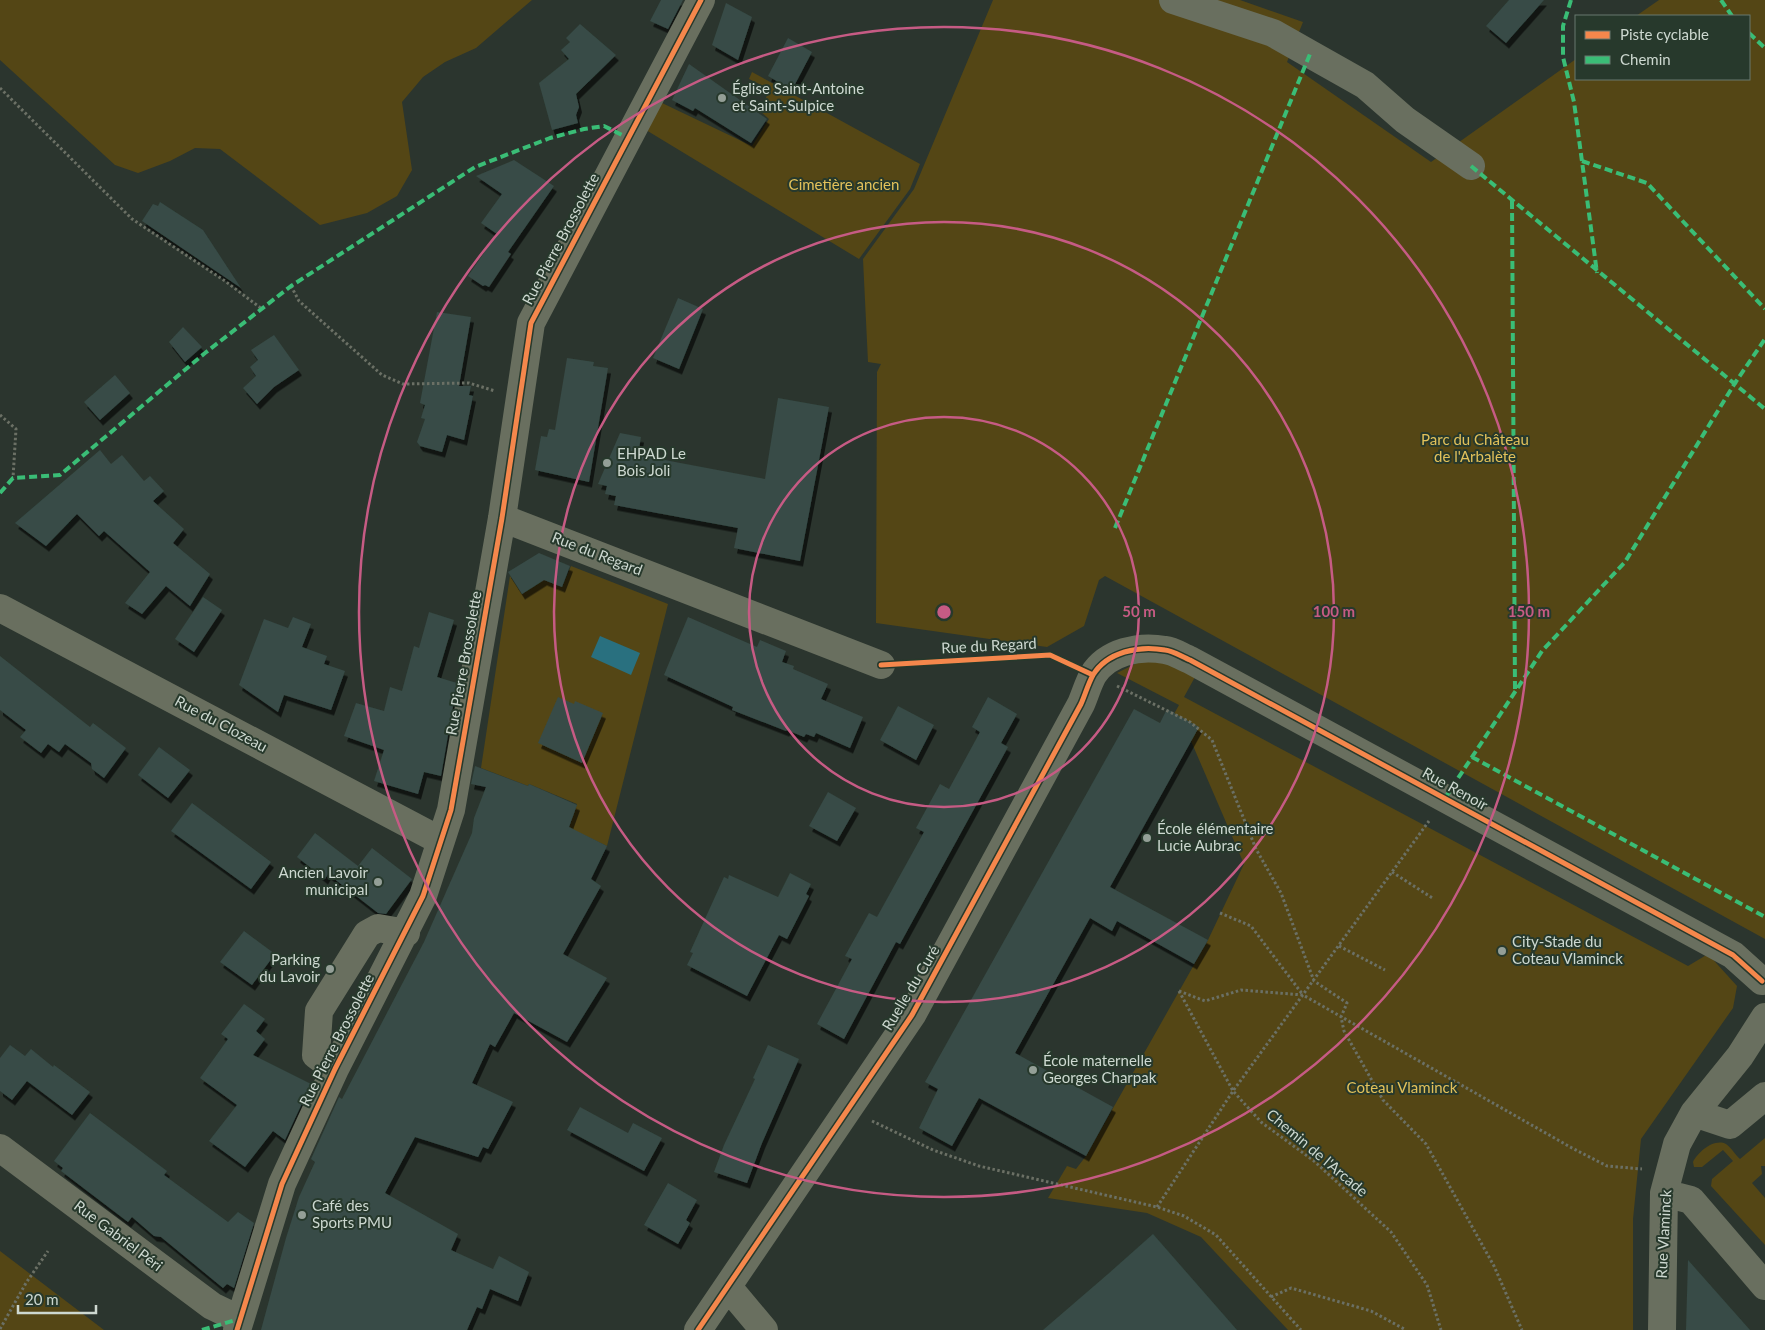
<svg xmlns="http://www.w3.org/2000/svg" width="1765" height="1330" font-family="Lato,sans-serif">
  <style>
    .green { fill: #544615 }
    .water { fill: #29707f }
    .building { fill: #374b46; filter: url(#shadow) }
    .lines { fill: none; stroke-linecap: round; stroke-linejoin: round }
    .path { stroke: #6b7065; stroke-width: 3; stroke-dasharray: 2.5 2.5; stroke-linecap: butt }
    .minor { stroke: #696f5f; stroke-width: 28 }
    .quiet { stroke: #3abd76; stroke-width: 4; stroke-dasharray: 8 4; stroke-linecap: butt }
    .cycleway-casing { stroke: #27392c; stroke-width: 8 }
    .cycleway { stroke: #f5874c; stroke-width: 5 }
    .ring { fill: none; stroke: #c65b84; stroke-width: 2.5 }
    .poi-dot { fill: #949f97; stroke: #27392c; stroke-width: 2 }
    .labels { text-anchor: middle; stroke-width: 4; stroke-linejoin: round; paint-order: stroke }
    .poi-label { font-size: 15px; fill: #cdd8d0; stroke: #27392c; text-anchor: start }
    .park-label { font-size: 15px; fill: #e2c15a; stroke: #27392c }
    .street-label { font-size: 15px; fill: #cdd8d0; stroke: #27392c }
    .centre { fill: #c65b84; stroke: #27392c; stroke-width: 2.5 }
    .ring-label { font-size: 15px; text-anchor: middle; font-weight: bold; fill: #c65b84; stroke: #27392c; stroke-width: 4; stroke-linejoin: round; paint-order: stroke }
  </style>
  <defs>
    <filter id="shadow"><feDropShadow dx="3" dy="5.5" stdDeviation="0" flood-color="#0009"/></filter>
  </defs>
  <rect width="100%" height="100%" fill="#2b352e"/>
  <path class="green" d="M 0,0 L 532,0 L 476,48 L 445,62 L 423,77 L 402,102 L 412,170 L 397,196 L 367,213 L 320,225 L 220,149 L 195,148 L 170,161 L 138,173 L 115,165 L 0,60 Z
    M 993,0 L 1240,0 L 1303,22 L 1287,62 L 1431,162 L 1576,59 L 1576,79 L 1749,79 L 1749,16 L 1636,16 L 1659,0 L 1765,0 L 1765,939 L 1105,576 L 1099,580 L 1084,626 L 1047,647 L 876,623 L 877,372 L 881,364 L 868,362 L 863,259 L 914,189 Z
    M 752,72 L 920,164 L 910,189 L 859,259 L 646,130 L 662,103 L 752,146 L 769,119 L 760,111 L 770,89 L 749,79 Z
    M 571,566 L 668,604 L 607,846 L 569,828 L 577,804 L 529,784 L 528,786 L 481,768 L 510,576 L 522,594 L 544,580 L 562,587 Z
    M 1152,661 L 1165,662 L 1195,677 L 1184,697 L 1688,966 L 1708,954 L 1737,986 L 1733,1008 L 1641,1139 L 1633,1219 L 1633,1330 L 1288,1330 L 1201,1237 L 1147,1213 L 1048,1198 L 1067,1166 L 1076,1169 L 1086,1156 L 1208,940 L 1244,864 L 1191,741 L 1182,735 L 1174,714 L 1179,705 L 1117,673 L 1139,662 Z
    M 1765,1138 L 1765,1166 L 1761,1166 L 1762,1174 L 1752,1183 L 1765,1198 L 1765,1245 L 1711,1186 L 1712,1179 L 1733,1161 L 1723,1150 L 1702,1167 L 1694,1167 L 1693,1162 C 1698,1152 1714,1138 1726,1144 C 1731,1147 1736,1156 1740,1159 Z
    M 0,1251 L 104,1330 L 0,1330 Z"/>
  <path class="water" d="M 600,636 L 640,653 L 631,675 L 591,657 Z"/>
  <path class="building" d="M 661,0 L 683,0 L 668,29 L 650,21 Z
    M 1509,0 L 1544,0 L 1506,43 L 1486,26 Z
    M 726,3 L 752,17 L 738,60 L 712,45 Z
    M 580,24 L 616,55 L 576,94 L 579,107 L 576,115 L 578,123 L 552,130 L 539,83 L 569,59 L 561,50 L 570,42 L 566,38 Z
    M 788,38 L 812,52 L 792,90 L 768,76 Z
    M 689,64 L 767,119 L 751,143 L 695,108 L 693,111 L 672,100 Z
    M 514,160 L 554,186 L 508,252 L 511,254 L 489,287 L 485,285 L 483,286 L 468,276 L 497,234 L 481,223 L 502,194 L 476,176 Z
    M 160,202 L 203,230 L 241,288 L 142,221 L 153,204 L 158,206 Z
    M 678,298 L 703,309 L 679,369 L 653,358 Z
    M 437,312 L 471,317 L 459,386 L 471,386 L 469,395 L 473,396 L 464,440 L 447,435 L 442,452 L 420,446 L 417,442 L 425,419 L 421,418 L 425,405 L 420,403 Z
    M 183,327 L 202,347 L 185,362 L 169,342 Z
    M 274,335 L 299,370 L 274,387 L 257,404 L 243,388 L 256,376 L 250,367 L 258,360 L 251,350 Z
    M 567,358 L 594,362 L 593,366 L 608,368 L 589,482 L 535,470 L 541,436 L 547,437 L 549,429 L 555,430 Z
    M 115,375 L 130,393 L 100,420 L 84,402 Z
    M 778,398 L 829,407 L 800,561 L 734,548 L 738,528 L 614,505 L 616,496 L 605,494 L 607,486 L 598,484 L 620,433 L 641,437 L 638,455 L 765,479 Z
    M 100,450 L 111,464 L 122,455 L 144,481 L 150,476 L 164,491 L 153,501 L 184,529 L 173,543 L 210,574 L 190,606 L 166,586 L 142,614 L 125,603 L 150,572 L 104,531 L 99,536 L 77,514 L 46,546 L 15,523 Z
    M 539,553 L 570,566 L 562,587 L 544,580 L 522,594 L 508,572 Z
    M 203,597 L 222,610 L 194,652 L 175,639 Z
    M 429,612 L 454,620 L 437,677 L 457,683 L 441,776 L 424,772 L 418,794 L 374,781 L 384,750 L 344,736 L 356,703 L 384,711 L 390,687 L 402,691 L 414,646 L 419,648 Z
    M 293,617 L 311,624 L 302,647 L 327,656 L 324,664 L 345,671 L 331,710 L 284,695 L 278,712 L 239,685 L 264,619 L 288,628 Z
    M 688,617 L 757,647 L 760,640 L 786,651 L 782,662 L 794,666 L 793,669 L 828,684 L 821,699 L 863,717 L 850,748 L 816,733 L 814,737 L 806,734 L 804,737 L 787,730 L 786,731 L 732,710 L 733,707 L 664,675 Z
    M 0,656 L 90,727 L 93,723 L 126,748 L 104,778 L 92,769 L 91,763 L 65,744 L 59,752 L 48,744 L 41,753 L 20,737 L 26,730 L 0,710 Z
    M 558,697 L 574,704 L 575,701 L 603,713 L 582,763 L 538,743 Z
    M 988,697 L 1017,714 L 1001,743 L 1008,747 L 900,944 L 896,942 L 844,1039 L 817,1024 L 852,959 L 845,956 L 869,913 L 877,917 L 924,832 L 916,828 L 940,784 L 949,789 L 980,732 L 972,727 Z
    M 898,706 L 934,725 L 916,760 L 880,740 Z
    M 1134,709 L 1160,723 L 1167,709 L 1199,727 L 1110,887 L 1208,940 L 1194,964 L 1117,921 L 1112,931 L 1090,918 L 1015,1053 L 1113,1107 L 1086,1156 L 979,1098 L 952,1146 L 919,1128 L 938,1089 L 925,1082 Z
    M 159,747 L 190,770 L 168,798 L 138,775 Z
    M 475,766 L 528,786 L 529,784 L 577,805 L 569,827 L 607,846 L 591,879 L 601,886 L 563,954 L 607,978 L 567,1042 L 514,1013 L 495,1047 L 490,1044 L 472,1083 L 513,1102 L 488,1149 L 483,1147 L 478,1157 L 415,1137 L 385,1193 L 458,1234 L 451,1250 L 493,1269 L 499,1256 L 529,1272 L 518,1301 L 490,1289 L 482,1309 L 477,1307 L 467,1330 L 261,1330 L 286,1238 L 299,1197 L 315,1162 L 311,1159 L 339,1097 L 342,1099 L 424,942 L 472,833 L 474,818 L 486,787 L 471,784 Z
    M 828,792 L 856,808 L 837,841 L 809,826 Z
    M 192,803 L 271,862 L 251,889 L 171,831 Z
    M 315,833 L 358,866 L 372,848 L 412,879 L 386,914 L 378,913 L 328,874 L 325,879 L 297,857 Z
    M 790,873 L 811,884 L 806,894 L 809,896 L 787,939 L 779,935 L 747,996 L 687,965 L 693,953 L 690,952 L 724,877 L 728,879 L 729,875 L 778,897 Z
    M 244,931 L 275,954 L 252,985 L 220,962 Z
    M 244,1004 L 265,1019 L 256,1031 L 265,1039 L 253,1055 L 311,1084 L 285,1140 L 273,1131 L 245,1167 L 209,1141 L 237,1105 L 200,1078 L 228,1039 L 221,1034 Z
    M 10,1045 L 25,1056 L 31,1049 L 53,1067 L 54,1065 L 90,1092 L 72,1115 L 27,1081 L 12,1100 L 0,1091 L 0,1058 Z
    M 768,1045 L 799,1059 L 762,1143 L 747,1183 L 714,1172 L 724,1145 L 755,1079 L 753,1078 Z
    M 580,1107 L 628,1133 L 633,1123 L 662,1138 L 644,1171 L 567,1130 Z
    M 90,1113 L 167,1171 L 164,1175 L 228,1222 L 238,1212 L 254,1223 L 234,1288 L 227,1284 L 223,1288 L 161,1237 L 154,1236 L 132,1217 L 128,1222 L 61,1171 L 63,1168 L 54,1161 Z
    M 668,1183 L 697,1200 L 686,1220 L 690,1223 L 678,1244 L 644,1225 Z
    M 1153,1234 L 1237,1330 L 1043,1330 L 1108,1274 Z
    M 1688,1260 L 1750,1330 L 1686,1330 Z"/>
  <g class="lines">
    <path class="path" d="M 0,88 L 132,219 L 225,281 L 262,309
      M 291,286 L 299,301 L 382,375 L 403,384 L 469,383 L 495,391
      M 0,415 L 16,429 L 13,478
      M 907,663 L 1050,655 L 1069,662
      M 1117,686 L 1190,722 L 1212,740 L 1256,849 L 1281,893 L 1314,981 L 1347,1003 L 1341,1017 L 1344,1031 L 1383,1100 L 1426,1144 L 1494,1266 L 1522,1330
      M 1392,872 L 1434,899
      M 1220,913 L 1251,926 L 1303,995
      M 1339,946 L 1385,970
      M 1179,991 L 1205,1001 L 1241,990 L 1303,995 L 1572,1148 L 1607,1166 L 1642,1169
      M 1179,991 L 1233,1091 L 1261,1122 L 1314,1161 L 1391,1232 L 1427,1285 L 1441,1330
      M 872,1121 L 933,1150 L 979,1166 L 1157,1207 L 1184,1216 L 1216,1235 L 1301,1330
      M 1157,1207 L 1233,1091 L 1429,821
      M 1271,1297 L 1291,1288 L 1371,1311 L 1406,1330
      M 0,1329 L 26,1283 L 48,1251"/>
    <path class="minor" d="M 1173,0 L 1273,33 L 1310,54 L 1365,85 L 1405,120 L 1471,166
      M 502,518 L 881,665
      M 0,608 L 441,841
      M 335,1069 L 316,1055 L 319,1011 L 367,934 L 378,928 L 406,933
      M 1694,1113 L 1730,1125 L 1765,1096
      M 0,1148 L 212,1306 L 239,1319
      M 1664,1193 L 1691,1200 L 1765,1286
      M 728,1287 L 764,1330
      M 237,1330 L 282,1184 L 335,1069 L 423,896 L 451,810 L 502,518 L 531,323 L 701,0
      M 698,1330 L 912,1015 L 1081,704 C 1085,695 1088,684 1093,675 C 1107,652 1139,645 1165,650 C 1174,651 1182,657 1190,660 L 1733,955 L 1762,981
      M 1662,1330 L 1664,1193 L 1677,1144 L 1694,1113 L 1740,1056 L 1765,1017"/>
    <path class="quiet" d="M 1571,0 L 1563,26 L 1563,57 L 1574,102 L 1597,273
      M 1721,0 L 1732,16
      M 1749,33 L 1765,48
      M 1582,161 L 1647,183 L 1765,309
      M 1471,166 L 1765,409
      M 1512,201 L 1515,691
      M 0,493 L 13,478 L 60,475 L 205,353 L 291,286 L 475,167 L 550,138 L 584,129 L 604,126 L 628,138
      M 1115,528 L 1310,54
      M 1472,757 L 1765,917
      M 1445,798 L 1542,651 L 1625,562 L 1735,383 L 1765,339
      M 202,1330 L 239,1319"/>
    <g class="cycleway-casing">
      <path id="cycleway" d="M 881,665 L 1050,655 L 1093,675
        M 237,1330 L 282,1184 L 335,1069 L 423,896 L 451,810 L 502,518 L 531,323 L 701,0
        M 698,1330 L 912,1015 L 1081,704 C 1085,695 1088,684 1093,675 C 1107,652 1139,645 1165,650 C 1174,651 1182,657 1190,660 L 1733,955 L 1762,981"/>
    </g>
    <use href="#cycleway" class="cycleway"/>
  </g>
  <g class="ring">
    <circle cx="944" cy="612" r="195"/>
    <circle cx="944" cy="612" r="390"/>
    <circle cx="944" cy="612" r="585"/>
  </g>
  <g class="poi-dot">
    <circle cx="722" cy="98" r="5"/>
    <circle cx="607" cy="463" r="5"/>
    <circle cx="1147" cy="838" r="5"/>
    <circle cx="378" cy="882" r="5"/>
    <circle cx="1502" cy="951" r="5"/>
    <circle cx="330" cy="969" r="5"/>
    <circle cx="1033" cy="1070" r="5"/>
    <circle cx="302" cy="1215" r="5"/>
  </g>
  <g class="labels">
    <g class="poi-label">
      <text x="732" y="94">Église Saint-Antoine<tspan x="732" dy="17">et Saint-Sulpice</tspan></text>
      <text x="617" y="459">EHPAD Le<tspan x="617" dy="17">Bois Joli</tspan></text>
      <text x="1157" y="834">École élémentaire<tspan x="1157" dy="17">Lucie Aubrac</tspan></text>
      <text x="368" y="878" text-anchor="end">Ancien Lavoir<tspan x="368" dy="17">municipal</tspan></text>
      <text x="1512" y="947">City-Stade du<tspan x="1512" dy="17">Coteau Vlaminck</tspan></text>
      <text x="320" y="965" text-anchor="end">Parking<tspan x="320" dy="17">du Lavoir</tspan></text>
      <text x="1043" y="1066">École maternelle<tspan x="1043" dy="17">Georges Charpak</tspan></text>
      <text x="312" y="1211">Café des<tspan x="312" dy="17">Sports PMU</tspan></text>
    </g>
    <g class="park-label">
      <text x="844" y="190">Cimetière ancien</text>
      <text x="1475" y="445">Parc du Château<tspan x="1475" dy="17">de l'Arbalète</tspan></text>
      <text x="1402" y="1093">Coteau Vlaminck</text>
    </g>
    <g class="street-label">
      <text transform="translate(561 239) rotate(-62)" y="5">Rue Pierre Brossolette</text>
      <text transform="translate(597 554) rotate(21)" y="5">Rue du Regard</text>
      <text transform="translate(989 646) rotate(-3)" y="5">Rue du Regard</text>
      <text transform="translate(464 663) rotate(-80)" y="5">Rue Pierre Brossolette</text>
      <text transform="translate(221 724) rotate(28)" y="5">Rue du Clozeau</text>
      <text transform="translate(1455 789) rotate(29)" y="5">Rue Renoir</text>
      <text transform="translate(911 988) rotate(-59)" y="5">Ruelle du Curé</text>
      <text transform="translate(337 1040) rotate(-63)" y="5">Rue Pierre Brossolette</text>
      <text transform="translate(1317 1153) rotate(40)" y="5">Chemin de l'Arcade</text>
      <text transform="translate(1664 1234) rotate(-87)" y="5">Rue Vlaminck</text>
      <text transform="translate(118 1236) rotate(37)" y="5">Rue Gabriel Péri</text>
    </g>
  </g>
  <circle cx="944" cy="612" r="8" class="centre"/>
  <g class="ring-label">
    <text x="1139" y="617">50 m</text>
    <text x="1334" y="617">100 m</text>
    <text x="1529" y="617">150 m</text>
  </g>
  <rect x="1575" y="15" width="175" height="65" fill="#27392c" stroke="#69796e"/>
  <rect x="1585" y="31" width="25" height="8" fill="#f5874c" stroke="#69796e"/>
  <text x="1620" y="40" font-size="15" fill="#cdd8d0">Piste cyclable</text>
  <rect x="1585" y="56" width="25" height="8" fill="#3abd76" stroke="#69796e"/>
  <text x="1620" y="65" font-size="15" fill="#cdd8d0">Chemin</text>
  <path d="M18 1305v8h78v-8" fill="none" stroke="#cdd8d0" stroke-width="2.5"/>
  <text x="25" y="1305" font-size="15" fill="#cdd8d0" stroke="#27392c" stroke-width="4" paint-order="stroke">20 m</text>
</svg>
